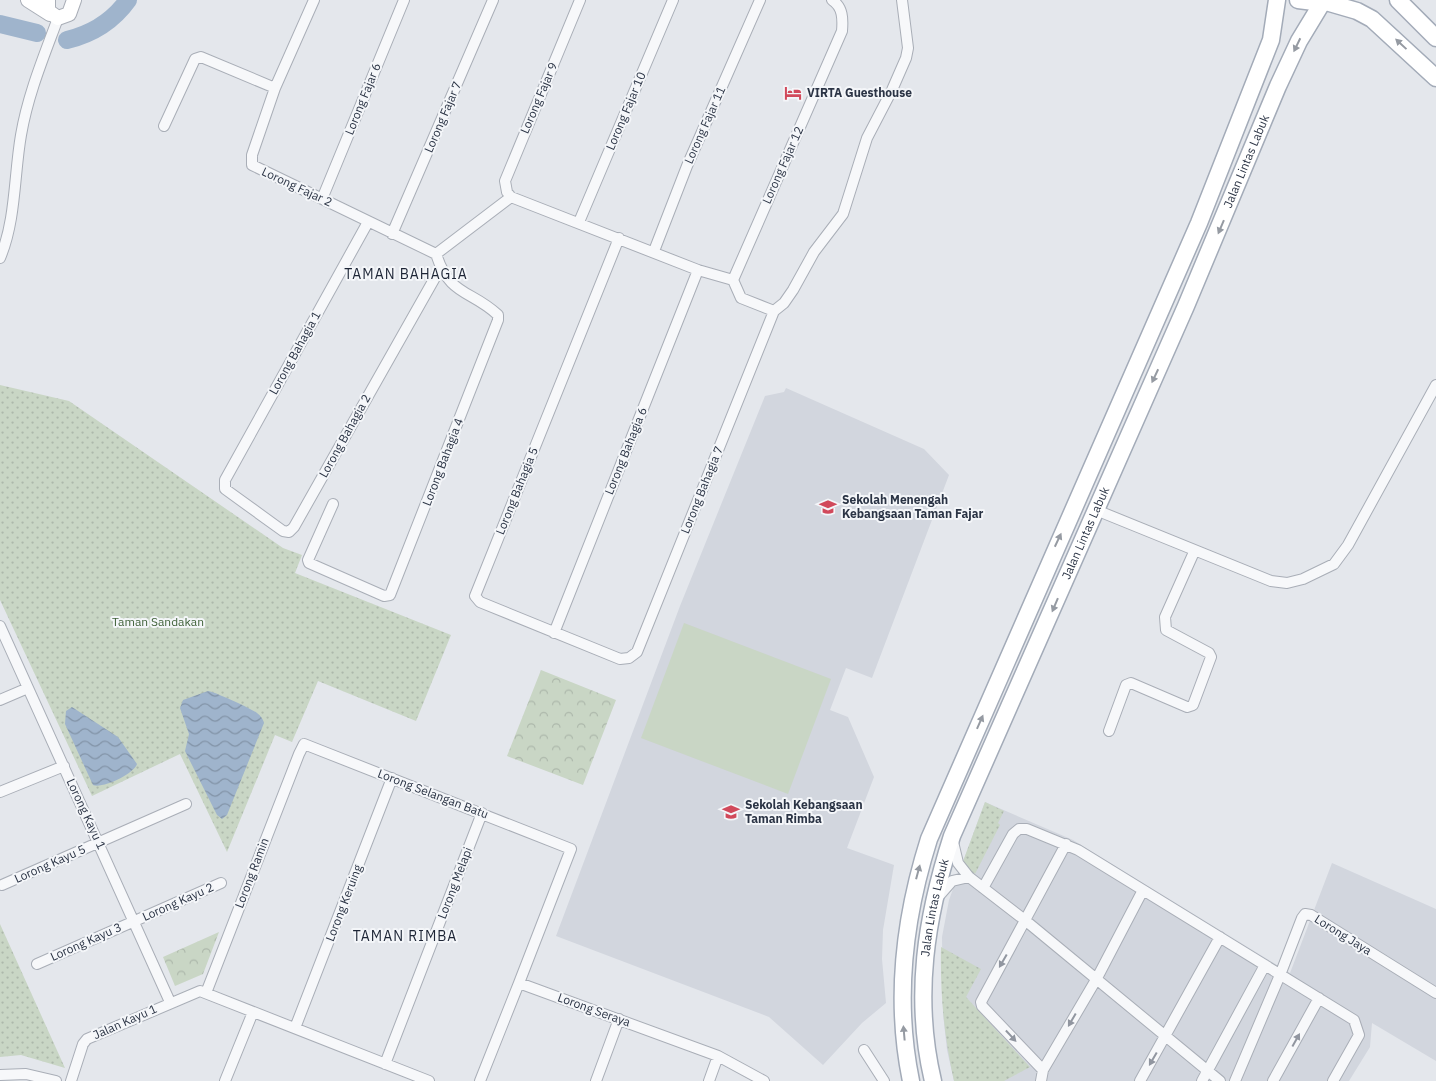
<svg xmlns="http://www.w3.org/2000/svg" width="1436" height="1081" font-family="'IBM Plex Sans',sans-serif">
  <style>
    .built { fill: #d2d6de }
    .forest { fill: url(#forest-crowns) }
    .park { fill: url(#park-dots) }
    .pitch { fill: #c9d6c5 }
    .water { fill: url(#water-waves) }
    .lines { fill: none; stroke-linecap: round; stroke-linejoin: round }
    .river { stroke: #9fb4cc; stroke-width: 18 }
    .street-casing { stroke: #a9aeb7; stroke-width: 12 }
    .secondary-casing { stroke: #a9aeb7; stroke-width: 16 }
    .primary-casing { stroke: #a3abb8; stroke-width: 19 }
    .street { stroke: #f7f8fa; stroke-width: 10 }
    .secondary { stroke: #fff; stroke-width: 14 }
    .primary { stroke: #fff; stroke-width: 16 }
    .oneway { fill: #959aa2 }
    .oneway2 { fill: #9196a0 }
    .labels { text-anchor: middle; stroke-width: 4; stroke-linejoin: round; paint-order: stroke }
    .poi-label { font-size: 12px; font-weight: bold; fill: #2b3445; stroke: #f4f6f9; text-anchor: start }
    .street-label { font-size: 12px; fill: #2b3445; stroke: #f4f6f9 }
    .park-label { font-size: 12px; fill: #3f6138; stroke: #f4f6f9 }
    .neighbourhood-label { font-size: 14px; letter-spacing: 1px; fill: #1d2536; stroke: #f4f6f9 }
  </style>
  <defs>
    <pattern id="forest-crowns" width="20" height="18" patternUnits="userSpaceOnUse" patternTransform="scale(1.25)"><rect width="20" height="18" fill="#c9d6c5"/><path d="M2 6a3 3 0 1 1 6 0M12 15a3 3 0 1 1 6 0" fill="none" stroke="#adb8ab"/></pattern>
    <pattern id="park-dots" width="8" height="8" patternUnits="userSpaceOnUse" patternTransform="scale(1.25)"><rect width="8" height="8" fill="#c9d6c5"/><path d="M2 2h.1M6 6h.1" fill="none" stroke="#adb8ab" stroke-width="1.8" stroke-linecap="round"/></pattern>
    <pattern id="water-waves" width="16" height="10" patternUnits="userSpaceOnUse" patternTransform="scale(1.25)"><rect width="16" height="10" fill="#9fb4cc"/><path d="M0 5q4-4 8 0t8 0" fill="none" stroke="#8293a7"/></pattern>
  </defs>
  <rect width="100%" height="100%" fill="#e4e7ec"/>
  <path class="built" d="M 786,388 L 924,449 L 949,475 L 872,678 L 846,668 L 830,710 L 848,717 L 874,777 L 847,848 L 894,865 L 883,930 L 882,959 L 886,1003 L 862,1023 L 823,1065 L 769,1017 L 556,936 L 680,606 L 765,396 L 784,392 Z
    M 985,802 L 1073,840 L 1290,973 L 1332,863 L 1436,909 L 1436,1061 L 1372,1023 L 1370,1047 L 1349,1081 L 954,1081 L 947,1050 L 943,1014 L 942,937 L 949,900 Z"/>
  <path class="forest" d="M 541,670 L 616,700 L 583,785 L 507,756 Z
    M 219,932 L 203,974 L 175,986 L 163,957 Z"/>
  <path class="park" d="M 0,385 L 69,401 L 283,548 L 302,555 L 295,573 L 451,635 L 416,721 L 318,681 L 292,742 L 275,735 L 227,852 L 180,754 L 92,796 L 0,600 Z
    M 985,802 L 1004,811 L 998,823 L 1000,825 L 975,874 L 962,864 Z
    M 0,924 L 65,1068 L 21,1055 L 0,1057 Z
    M 941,947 L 981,969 L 966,997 L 1030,1067 L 1004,1081 L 954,1081 C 944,1037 940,993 941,947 Z"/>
  <path class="pitch" d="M 684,623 L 831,679 L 788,794 L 641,738 Z"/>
  <path class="water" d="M 208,691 C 213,691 252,709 257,713 C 261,716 263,719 264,723 L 227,815 L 222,819 L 217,815 L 185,751 L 189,734 L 180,708 L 183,700 Z
    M 72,707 L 118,737 L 137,764 C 134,774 102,789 93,785 L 65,724 L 66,711 Z"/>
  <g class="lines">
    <path class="river" d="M 0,24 L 37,33
      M 67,40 C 92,34 113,21 128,0"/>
    <g class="street-casing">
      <path id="street" d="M 314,0 L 275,88 L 252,155 L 252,165 L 436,254 C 450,297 470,289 498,315 L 498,320 L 390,595 L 384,596 L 309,563 L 308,560 L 333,504
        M 164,126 L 195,59 L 201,57 L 275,88
        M 511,197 L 698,270 L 733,280
        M 511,197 L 507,192 L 505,181 L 580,0
        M 322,199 L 404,0
        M 368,222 L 225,480 L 225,489 L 283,531 L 289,532 L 294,527 L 441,267
        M 579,222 L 673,0
        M 392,234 L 493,0
        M 619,238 L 475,596 L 480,602 L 620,659 L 629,658 L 637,652 L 774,311 L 784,303 L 793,290 L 814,252 L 843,214 L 867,138 L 892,90 L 906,58 L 908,48 L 902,0
        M 654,251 L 687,166 L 760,0
        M 436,254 L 511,197
        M 0,258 C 16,220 14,175 21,135 C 28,94 44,56 58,18
        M 774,311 L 741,298 L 733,280 L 842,31 C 843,19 843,7 832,0
        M 1096,510 L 1271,581 L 1287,583 L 1303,579 L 1334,564 L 1348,545 L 1436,385
        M 0,626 L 170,1002
        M 554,633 L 698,270
        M 0,700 L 28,688
        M 1109,731 L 1126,685 L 1131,683 L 1187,707 L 1193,705 L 1211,657 L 1209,653 L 1166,630 L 1165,617 L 1194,552
        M 0,792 L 64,766
        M 953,842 L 958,863 L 969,877 L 1026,921 L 1220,1081
        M 2,885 L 186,804
        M 983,888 L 1013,834 L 1019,829 L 1027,829 L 1078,850 L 1354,1020 L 1359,1035 L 1333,1081
        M 938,897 L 952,881 L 969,877
        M 37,964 L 221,883
        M 206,993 L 299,754 L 304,744 L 571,849 L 519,983
        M 295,1028 L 392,778
        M 864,1050 L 884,1081
        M 385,1064 L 482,813
        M 1043,1070 L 982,1006 L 981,1002 L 1066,844
        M 0,1075 L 26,1074 L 56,1081
        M 71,1081 L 83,1044 L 87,1039 L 200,991 L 429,1081
        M 225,1081 L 253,1012
        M 480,1081 L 519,983 L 718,1056 L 764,1081
        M 596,1081 L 619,1019
        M 709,1081 L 718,1056
        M 1041,1081 L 1043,1070 L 1097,978 L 1143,890
        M 1140,1081 L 1220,937
        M 1202,1081 L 1265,965
        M 1235,1081 L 1280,975 L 1302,918 L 1305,914 L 1311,915 L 1436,993
        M 1273,1081 L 1319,998"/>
    </g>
    <g class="secondary-casing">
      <path id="secondary" d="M 28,0 L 50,14
        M 48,0 L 48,11 L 58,18 L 69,14 L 74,0"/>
    </g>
    <g class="primary-casing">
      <g id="primary">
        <path d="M 1298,0 L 1322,3 L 1330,1"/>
        <path d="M 1398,0 L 1436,38"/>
        <path d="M 1326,2 L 1357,11 L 1372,19 L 1436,78"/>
        <path d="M 911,1081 C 894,999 904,918 929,839 L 1199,223 L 1271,40 L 1277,0"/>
        <path id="s1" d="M 933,1081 C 913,997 926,917 952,836 L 1186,306 L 1278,86 L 1299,41 L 1322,3"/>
      </g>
    </g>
    <use href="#street" class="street"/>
    <use href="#secondary" class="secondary"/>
    <use href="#primary" class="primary"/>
  </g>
  <defs><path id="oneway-solid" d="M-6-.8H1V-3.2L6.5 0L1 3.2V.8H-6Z" transform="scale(1.25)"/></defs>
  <g class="oneway">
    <use href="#oneway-solid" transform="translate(1401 44) rotate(-137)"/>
    <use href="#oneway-solid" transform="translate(1297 45) rotate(116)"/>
    <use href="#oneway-solid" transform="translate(1221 227) rotate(113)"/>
    <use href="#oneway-solid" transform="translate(1155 376) rotate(115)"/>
    <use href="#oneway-solid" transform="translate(1058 540) rotate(-65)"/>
    <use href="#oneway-solid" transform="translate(1055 605) rotate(113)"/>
    <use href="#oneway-solid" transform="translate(980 722) rotate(-66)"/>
    <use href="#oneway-solid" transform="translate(918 872) rotate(-75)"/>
    <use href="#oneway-solid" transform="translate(904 1033) rotate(-95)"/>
  </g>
  <g class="oneway2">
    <use href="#oneway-solid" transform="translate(1003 961) rotate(120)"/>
    <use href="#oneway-solid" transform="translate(1072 1020) rotate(120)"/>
    <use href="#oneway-solid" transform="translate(1011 1036) rotate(47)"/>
    <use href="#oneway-solid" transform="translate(1296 1040) rotate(-61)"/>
    <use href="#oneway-solid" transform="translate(1153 1059) rotate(120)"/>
  </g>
  <defs>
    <g id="hotel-bare" transform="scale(1.35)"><path d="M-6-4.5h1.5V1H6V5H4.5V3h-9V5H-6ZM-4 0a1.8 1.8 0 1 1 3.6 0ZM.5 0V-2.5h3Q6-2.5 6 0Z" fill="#d1495b" stroke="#f4f6f9" stroke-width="2.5" paint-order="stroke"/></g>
    <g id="school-bare" transform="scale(1.35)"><path d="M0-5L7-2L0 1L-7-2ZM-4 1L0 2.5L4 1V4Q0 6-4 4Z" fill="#d1495b" stroke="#f4f6f9" stroke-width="2.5" paint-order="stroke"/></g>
  </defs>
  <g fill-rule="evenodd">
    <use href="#hotel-bare" x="793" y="93"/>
    <use href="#school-bare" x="828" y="507"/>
    <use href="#school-bare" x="731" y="812"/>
  </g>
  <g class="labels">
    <g class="poi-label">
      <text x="807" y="97">VIRTA Guesthouse</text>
      <text x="842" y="504">Sekolah Menengah<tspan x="842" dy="14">Kebangsaan Taman Fajar</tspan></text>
      <text x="745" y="809">Sekolah Kebangsaan<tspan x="745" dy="14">Taman Rimba</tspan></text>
    </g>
    <g class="street-label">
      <text transform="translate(539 98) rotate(-67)" y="4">Lorong Fajar 9</text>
      <text transform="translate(363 99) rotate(-68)" y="4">Lorong Fajar 6</text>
      <text transform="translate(626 111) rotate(-67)" y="4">Lorong Fajar 10</text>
      <text transform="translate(443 117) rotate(-67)" y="4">Lorong Fajar 7</text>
      <text transform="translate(705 125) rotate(-66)" y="4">Lorong Fajar 11</text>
      <text dy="4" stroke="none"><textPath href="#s1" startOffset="985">Jalan Lintas Labuk</textPath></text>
      <text transform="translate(783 165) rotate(-66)" y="4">Lorong Fajar 12</text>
      <text transform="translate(297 187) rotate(25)" y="4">Lorong Fajar 2</text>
      <text transform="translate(295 353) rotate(-61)" y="4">Lorong Bahagia 1</text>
      <text transform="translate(345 436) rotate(-61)" y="4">Lorong Bahagia 2</text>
      <text transform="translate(626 451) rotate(-68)" y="4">Lorong Bahagia 6</text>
      <text transform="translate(443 462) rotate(-69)" y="4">Lorong Bahagia 4</text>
      <text transform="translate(702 490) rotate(-68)" y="4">Lorong Bahagia 7</text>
      <text transform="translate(517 491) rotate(-68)" y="4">Lorong Bahagia 5</text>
      <text dy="4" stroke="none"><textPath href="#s1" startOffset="580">Jalan Lintas Labuk</textPath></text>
      <text transform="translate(433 794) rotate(21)" y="4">Lorong Selangan Batu</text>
      <text transform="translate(86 814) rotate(65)" y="4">Lorong Kayu 1</text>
      <text transform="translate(50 864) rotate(-24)" y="4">Lorong Kayu 5</text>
      <text transform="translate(252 873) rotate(-69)" y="4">Lorong Ramin</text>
      <text transform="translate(455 883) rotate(-69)" y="4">Lorong Melapi</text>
      <text transform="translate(178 902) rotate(-24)" y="4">Lorong Kayu 2</text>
      <text transform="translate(344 903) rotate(-69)" y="4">Lorong Keruing</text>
      <text dy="4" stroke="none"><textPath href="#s1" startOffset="175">Jalan Lintas Labuk</textPath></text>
      <text transform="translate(1343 935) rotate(32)" y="4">Lorong Jaya</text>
      <text transform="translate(86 942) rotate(-24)" y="4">Lorong Kayu 3</text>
      <text transform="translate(594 1010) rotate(20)" y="4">Lorong Seraya</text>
      <text transform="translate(125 1022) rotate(-24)" y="4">Jalan Kayu 1</text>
    </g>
    <g class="park-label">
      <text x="158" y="626">Taman Sandakan</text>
    </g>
    <g class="neighbourhood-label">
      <text x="406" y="279">TAMAN BAHAGIA</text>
      <text x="405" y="941">TAMAN RIMBA</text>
    </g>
  </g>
</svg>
